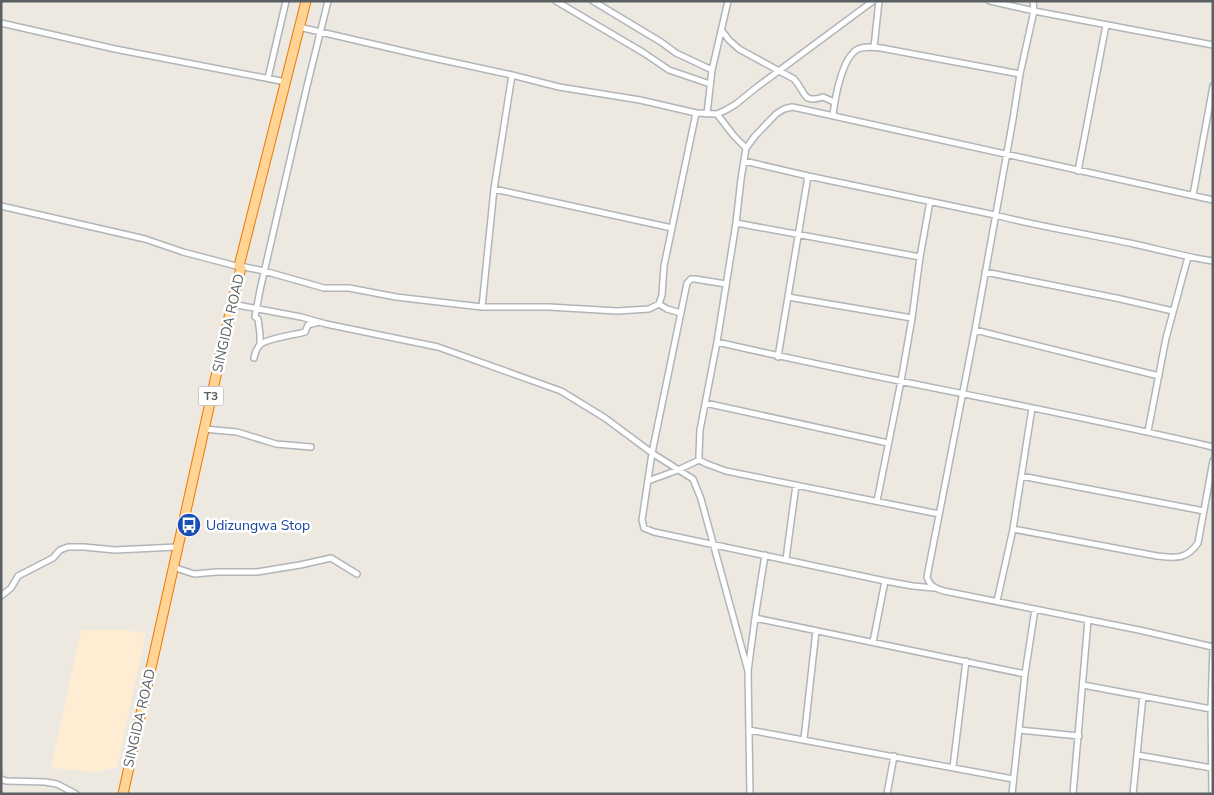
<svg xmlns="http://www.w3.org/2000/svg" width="1214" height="795" font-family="'Nunito Sans',sans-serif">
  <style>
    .commercial { fill: #ffedd3 }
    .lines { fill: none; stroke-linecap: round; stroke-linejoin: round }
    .minor-casing { stroke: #b1b5b9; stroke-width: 8 }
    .trunk-casing { stroke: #ed7800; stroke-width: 11 }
    .minor { stroke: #fff; stroke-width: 5 }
    .trunk { stroke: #ffd494; stroke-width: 9 }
    .labels { text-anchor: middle; stroke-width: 5; stroke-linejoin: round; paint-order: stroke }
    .shield { fill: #fff; stroke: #8b8f91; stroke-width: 1 }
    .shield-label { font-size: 12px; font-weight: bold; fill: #595f62 }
    .street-label { font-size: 14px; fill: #595f62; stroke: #fff }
    .transit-label { font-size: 14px; fill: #164399; stroke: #fff; text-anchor: start }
  </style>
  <rect width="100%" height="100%" fill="#ede8e0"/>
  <path class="commercial" d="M 81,630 L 124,630 L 146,633 L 117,767 L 96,772 L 51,768 Z"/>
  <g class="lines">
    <g class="minor-casing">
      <path id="minor" d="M 556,1 L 644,53 L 669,70 L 710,84
        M 593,1 L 661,42 L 676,53 L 712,70
        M 990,1 L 1034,11 L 1213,45
        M 1033,1 L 1034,11 L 1020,74 L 1013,119 L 975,330 L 927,577 C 930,586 934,588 944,591 L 1139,630 L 1213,647
        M 1,23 L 115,49 L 286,82
        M 299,27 L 424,56 L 512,75 L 559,87 L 640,100 L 696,113 L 717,114 L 726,110 L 736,104 L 757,87 L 873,1
        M 722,31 L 729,40 L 739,49 L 794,79 C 806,92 802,104 823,97 L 834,102
        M 874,47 L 879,1
        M 268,78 L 286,1
        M 707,114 L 712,70 L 728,1
        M 717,114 L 734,136 L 746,148
        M 833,115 C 835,98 842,57 858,49 C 865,46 873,47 881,48 L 1020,74
        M 744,161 L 808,176 L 995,215 C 1041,227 1088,234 1134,244 C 1161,250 1186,257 1213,261
        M 1078,171 L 1106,25
        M 494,189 L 672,228
        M 1193,195 L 1213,86
        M 1,206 L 145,239 L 183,252 L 240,267
        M 736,223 L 920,257
        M 240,266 L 264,271 L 324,288 L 349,288 L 396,297 L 482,307 L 549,307 L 617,311 L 649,309 L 659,304 L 662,295 L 664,266 L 696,113
        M 985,272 L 1116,298 L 1173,311
        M 726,284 L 695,279 L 691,279 L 687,283 L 652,453 L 642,520 L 644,528 L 654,532 L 885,581 L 913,586 L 934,588
        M 788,297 L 912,318
        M 232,304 L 301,317 L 326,324 L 438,347 L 561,391 L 605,418 L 652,453 L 693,479 L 701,499 L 748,671
        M 659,304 L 667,309 L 681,313
        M 482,307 L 494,189 L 512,75
        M 975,330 L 1159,376
        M 717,342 C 881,380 1048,408 1213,447
        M 260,344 L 260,334 L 258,319 L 255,317 L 260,290 L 307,86 L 328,1
        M 778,357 L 808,176
        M 254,358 C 255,353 257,347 261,344 C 269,338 294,335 305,332 L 308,325 L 319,322
        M 705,403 L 888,443
        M 204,429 L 237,432 L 276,444 L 311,447
        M 1148,431 L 1166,338 L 1188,257
        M 1021,476 L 1204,511
        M 648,481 L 678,470 L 699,460
        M 877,501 L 901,381 L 912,318 L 920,257 L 930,201
        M 939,514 L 726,471 L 707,464 L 699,460 L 699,454 L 700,430 L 717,342 L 736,223 L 741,179 L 746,148 L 755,136 L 776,114 L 784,109 L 792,107 L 802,109 L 1213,200
        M 1013,529 L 1157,556 C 1176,558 1186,560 1198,543 L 1213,461
        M 786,559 L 796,485
        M 173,567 L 194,574 L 217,572 L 257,572 L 300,565 L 331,558 L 357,574
        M 1,596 L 11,588 L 18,576 L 53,558 L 60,550 L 68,547 L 84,547 L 115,550 L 177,547
        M 997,601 L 1013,529 L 1032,408
        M 755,618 L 1025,674
        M 873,642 L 885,581
        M 1083,685 L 1211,709
        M 749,730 L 1013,779
        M 1019,730 L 1079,736
        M 804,739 L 816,631
        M 1137,755 L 1212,768
        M 953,767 L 966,661
        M 1,779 L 6,781 L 45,782 L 57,784 L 76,794
        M 750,794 L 748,671 L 755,618 L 765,555
        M 887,794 L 894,756
        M 1012,794 L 1025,674 L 1035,609
        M 1073,794 L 1088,620
        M 1133,794 L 1143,696
        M 1212,794 L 1211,709 L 1213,647"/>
    </g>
    <g class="trunk-casing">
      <path id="trunk" d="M 123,794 L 232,304 L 241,268 L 239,266 L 306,1"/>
    </g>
    <use href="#minor" class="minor"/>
    <use href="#trunk" class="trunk"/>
  </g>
  <defs>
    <g id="bus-disc" transform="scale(1.25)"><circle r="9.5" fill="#1a4fb4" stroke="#fff"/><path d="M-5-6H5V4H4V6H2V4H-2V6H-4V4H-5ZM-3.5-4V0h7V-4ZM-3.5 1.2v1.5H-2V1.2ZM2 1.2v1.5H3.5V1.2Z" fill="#fff"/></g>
  </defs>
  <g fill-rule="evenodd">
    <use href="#bus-disc" x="189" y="525"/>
  </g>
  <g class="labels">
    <rect class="shield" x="198.5" y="386.5" width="25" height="19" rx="4"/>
    <g class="shield-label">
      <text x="211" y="400">T3</text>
    </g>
    <g class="street-label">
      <text transform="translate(228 323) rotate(-77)" y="5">SINGIDA ROAD</text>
      <text transform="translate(139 718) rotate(-77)" y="5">SINGIDA ROAD</text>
    </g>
    <g class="transit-label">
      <text x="206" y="530">Udizungwa Stop</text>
    </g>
  </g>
  <rect width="1214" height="795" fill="none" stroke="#595f62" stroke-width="5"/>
</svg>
